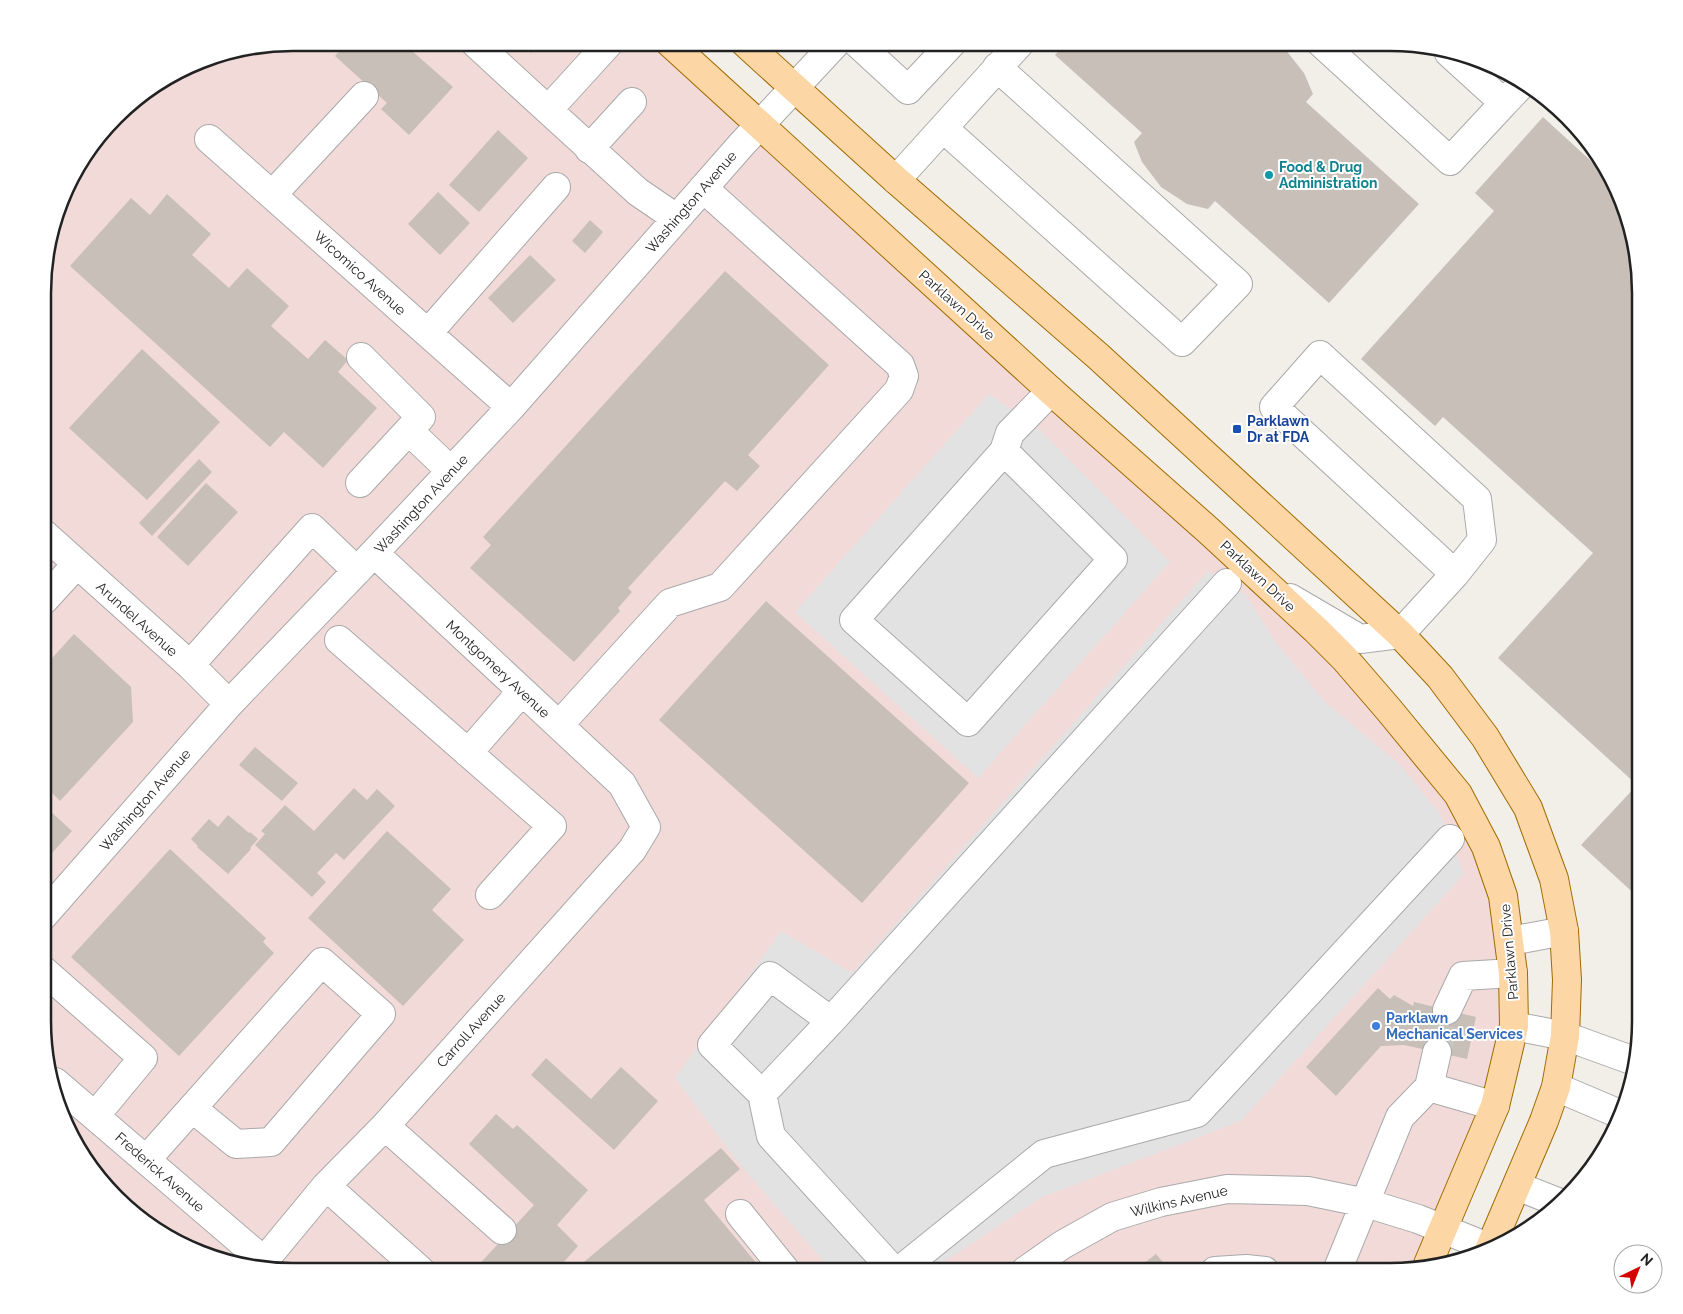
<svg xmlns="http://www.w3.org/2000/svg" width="1683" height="1314" font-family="Raleway,sans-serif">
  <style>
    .commercial { fill: #f2dad9 }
    .parking { fill: #e2e2e2 }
    .building { fill: #c7bfb8 }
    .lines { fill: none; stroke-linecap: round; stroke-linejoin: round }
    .minor-tunnel { stroke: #c8c6c1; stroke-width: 28; stroke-dasharray: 28 14; stroke-linecap: butt }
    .minor-casing { stroke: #a9a9a9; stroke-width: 30 }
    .major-casing { stroke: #a06b00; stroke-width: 30 }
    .minor { stroke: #fff; stroke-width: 28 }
    .major { stroke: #fcd6a4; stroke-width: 28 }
    .culture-dot { fill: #0f9aa8; stroke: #fff; stroke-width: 2 }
    .transit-dot { fill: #1a4fb4; stroke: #fff; stroke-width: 2 }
    .shop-dot { fill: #3f7fe0; stroke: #fff; stroke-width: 2 }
    .labels { text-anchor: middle; stroke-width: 4; stroke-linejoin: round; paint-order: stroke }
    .culture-label { font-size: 14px; font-weight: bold; fill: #0d838f; stroke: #fff; text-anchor: start }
    .street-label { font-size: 14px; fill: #222; stroke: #fff }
    .transit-label { font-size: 14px; font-weight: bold; fill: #164399; stroke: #fff; text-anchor: start }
    .shop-label { font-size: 14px; font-weight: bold; fill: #366cbe; stroke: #fff; text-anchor: start }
    .rim { fill: none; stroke: #222; stroke-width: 2.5 }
  </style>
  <rect width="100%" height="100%" fill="#f2efe9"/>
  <path class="commercial" d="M 294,43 L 669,43 L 1316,630 L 1486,847 L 1514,1026 L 1428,1264 L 1389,1271 L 277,1271 L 198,1252 L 128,1209 L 69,1132 L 43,1037 L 45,261 L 76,168 L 128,105 L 213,56 Z"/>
  <path class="parking" d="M 989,394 L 1039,429 L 1170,562 L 978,778 L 795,612 Z
    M 1208,571 L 1246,595 L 1274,640 L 1324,701 L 1401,766 L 1440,814 L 1464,874 L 1241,1121 L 1042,1197 L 930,1271 L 832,1271 L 737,1161 L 675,1078 L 781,931 L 852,973 Z"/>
  <path class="building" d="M 347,43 L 403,43 L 453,87 L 409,135 L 381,109 L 387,103 L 335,56 Z
    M 520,43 L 540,43 L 531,53 Z
    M 1066,43 L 1275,43 L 1285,49 L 1304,73 L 1313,94 L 1306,102 L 1419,204 L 1329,303 L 1215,201 L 1208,209 L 1187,204 L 1161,187 L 1142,162 L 1134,142 L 1142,133 L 1055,55 Z
    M 1543,117 L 1615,183 L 1636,244 L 1640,293 L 1640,899 L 1581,845 L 1637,785 L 1498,658 L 1593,553 L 1443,417 L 1435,426 L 1361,359 L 1494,211 L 1475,193 Z
    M 498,130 L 528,158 L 479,212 L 449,185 Z
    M 438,192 L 470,223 L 440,255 L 408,224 Z
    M 167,194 L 211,234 L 192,255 L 229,288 L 247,268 L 289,306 L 271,326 L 308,359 L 325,340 L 348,360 L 338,372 L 377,408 L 323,468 L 284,432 L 270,447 L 70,266 L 131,198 L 150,215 Z
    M 590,220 L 603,232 L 585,253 L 572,241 Z
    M 530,255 L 556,280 L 513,323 L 488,298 Z
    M 725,271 L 829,365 L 748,455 L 760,466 L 737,491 L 725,481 L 628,588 L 632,592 L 618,608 L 620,611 L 574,662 L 470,568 L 491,545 L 483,537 Z
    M 142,349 L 220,422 L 147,500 L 69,428 Z
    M 199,459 L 212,472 L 152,536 L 139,523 Z
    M 206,483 L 238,512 L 188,566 L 157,537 Z
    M 766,601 L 969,783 L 862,903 L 659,720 Z
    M 74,634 L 131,687 L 133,722 L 60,801 L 44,785 L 44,667 Z
    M 255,747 L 298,783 L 282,801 L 239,765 Z
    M 354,788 L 367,800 L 377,789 L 395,806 L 344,860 L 336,853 L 317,873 L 326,882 L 312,897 L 255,845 L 265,834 L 261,831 L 285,805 L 314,831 Z
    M 50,811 L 72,831 L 43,863 L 44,819 Z
    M 228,815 L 249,833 L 250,832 L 258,839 L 250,848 L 251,849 L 228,874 L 197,847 L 198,846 L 191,839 L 209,819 L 218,827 Z
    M 387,831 L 451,889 L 432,910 L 464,940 L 403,1006 L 308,918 Z
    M 170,849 L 266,938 L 263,942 L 274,953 L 179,1056 L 71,957 Z
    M 1378,988 L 1390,999 L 1394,995 L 1413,1006 L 1414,1002 L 1476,1017 L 1467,1059 L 1404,1045 L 1381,1046 L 1336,1096 L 1306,1067 Z
    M 546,1058 L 591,1099 L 621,1067 L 658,1101 L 614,1150 L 531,1075 Z
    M 496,1114 L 513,1129 L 517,1125 L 588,1190 L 557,1225 L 578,1246 L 556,1271 L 473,1271 L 534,1205 L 469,1144 Z
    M 721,1148 L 740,1169 L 704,1200 L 763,1271 L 573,1271 Z
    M 1156,1254 L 1170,1271 L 1134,1271 Z"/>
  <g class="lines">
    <path class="minor-tunnel" d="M 1437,1052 L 1447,1010"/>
    <g class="minor-casing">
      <path id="minor" d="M 475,43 L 548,110 L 609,43
        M 857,43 L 908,90 L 952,43
        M 1321,43 L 1450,161 L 1504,103
        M 1449,53 L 1504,103 L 1522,84
        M 548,110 L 638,192 L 676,218
        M 943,128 L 1182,342 L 1238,284 L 997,67
        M 209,139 L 511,407
        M 589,149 L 632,102
        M 896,180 L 1020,43
        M 272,195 L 364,96
        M 428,333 L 556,187
        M 409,431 L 451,471
        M 1004,451 L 1113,559 L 968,722 L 854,620 L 1004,451 L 1010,433 L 1051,391
        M 360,483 L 421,417 L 361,357
        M 44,534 L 190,665 L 229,704
        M 1290,598 L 1360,639 L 1400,634 L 1455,574 L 1274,407 L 1320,355 L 1477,499 L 1482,540 L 1455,574
        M 44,600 L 77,564
        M 339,640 L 552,826 L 490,895
        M 190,665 L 312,528 L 357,571
        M 559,725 L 670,603 L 720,587 L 899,390 L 904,376 L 900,365 L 703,188
        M 468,753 L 522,691
        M 43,916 L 229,704 L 374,553 L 511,407 L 742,144 L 836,43
        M 1510,941 L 1564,931
        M 43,970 L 143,1058 L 95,1116
        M 1447,1010 L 1463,976 L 1513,973
        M 831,1021 L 1227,583
        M 1514,1026 L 1565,1036 L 1634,1061
        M 55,1082 L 264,1261
        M 1429,1087 L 1437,1052
        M 1556,1087 L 1622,1115
        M 762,1094 L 831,1021 L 770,976 L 712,1045 L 762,1094 L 771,1136 L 894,1271
        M 385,1126 L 502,1230
        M 146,1160 L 322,962 L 381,1014 L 271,1142 L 236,1144 L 192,1108
        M 326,1186 L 421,1271
        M 1517,1186 L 1560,1203
        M 740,1214 L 786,1271
        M 259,1267 L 326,1186 L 385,1126 L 632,850 L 646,827 L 622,784 L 374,553
        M 899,1271 L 1044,1154 L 1197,1113 L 1450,839
        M 1025,1271 L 1062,1245 L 1112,1217 L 1161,1202 L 1227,1189 L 1308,1191 L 1366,1203 L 1418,1219 L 1490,1248
        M 1215,1271 L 1246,1269 L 1265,1271
        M 1337,1271 L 1400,1117 L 1429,1087 L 1495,1106"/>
    </g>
    <g class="major-casing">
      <path id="major" d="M 670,43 L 1051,391 L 1209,531 L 1316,630 L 1345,659 L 1389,710 L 1458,794 L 1486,847 L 1503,896 L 1513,973 L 1514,1026 L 1495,1106 L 1428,1264
        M 745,43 L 896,180 L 1099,357 L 1400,634 L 1440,677 L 1485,737 L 1528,808 L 1554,879 L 1564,931 L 1567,980 L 1565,1036 L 1556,1087 L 1544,1121 L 1489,1250"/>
    </g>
    <use href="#minor" class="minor"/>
    <use href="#major" class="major"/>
  </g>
  <circle class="culture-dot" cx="1269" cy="175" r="5"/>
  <rect class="transit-dot" x="1232" y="424" width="10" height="10" rx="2.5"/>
  <circle class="shop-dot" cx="1376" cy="1026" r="5"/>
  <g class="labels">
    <g class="culture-label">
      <text x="1279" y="172">Food &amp; Drug<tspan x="1279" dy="16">Administration</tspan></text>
    </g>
    <g class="street-label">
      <text transform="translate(691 202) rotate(-49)" y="5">Washington Avenue</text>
      <text transform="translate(360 273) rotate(42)" y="5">Wicomico Avenue</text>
      <text transform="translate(957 305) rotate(42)" y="5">Parklawn Drive</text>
      <text transform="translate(421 504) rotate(-47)" y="5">Washington Avenue</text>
      <text transform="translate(1258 576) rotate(43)" y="5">Parklawn Drive</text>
      <text transform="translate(137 619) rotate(42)" y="5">Arundel Avenue</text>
      <text transform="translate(498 669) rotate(43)" y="5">Montgomery Avenue</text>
      <text transform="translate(145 800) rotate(-49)" y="5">Washington Avenue</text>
      <text transform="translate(1509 952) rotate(-95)" y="5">Parklawn Drive</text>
      <text transform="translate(471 1030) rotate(-48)" y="5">Carroll Avenue</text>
      <text transform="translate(160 1172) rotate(41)" y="5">Frederick Avenue</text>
      <text transform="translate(1179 1201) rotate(-13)" y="5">Wilkins Avenue</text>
    </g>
    <g class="transit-label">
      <text x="1247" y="426">Parklawn<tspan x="1247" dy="16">Dr at FDA</tspan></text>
    </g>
    <g class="shop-label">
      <text x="1386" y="1023">Parklawn<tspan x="1386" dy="16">Mechanical Services</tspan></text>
    </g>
  </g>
  <path d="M0 0H1683V1314H0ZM293 51H1390A242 242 0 0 1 1632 293V1021A242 242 0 0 1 1390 1263H293A242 242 0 0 1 51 1021V293A242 242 0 0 1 293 51Z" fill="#fff" fill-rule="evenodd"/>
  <path class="rim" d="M293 51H1390A242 242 0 0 1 1632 293V1021A242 242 0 0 1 1390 1263H293A242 242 0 0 1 51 1021V293A242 242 0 0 1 293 51Z"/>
  <g transform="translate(1638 1269) rotate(43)"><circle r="24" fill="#ffffff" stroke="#a7a7a7"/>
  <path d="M0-4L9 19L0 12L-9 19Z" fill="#d40000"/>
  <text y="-8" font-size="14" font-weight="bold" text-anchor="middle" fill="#222222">N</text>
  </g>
</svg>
